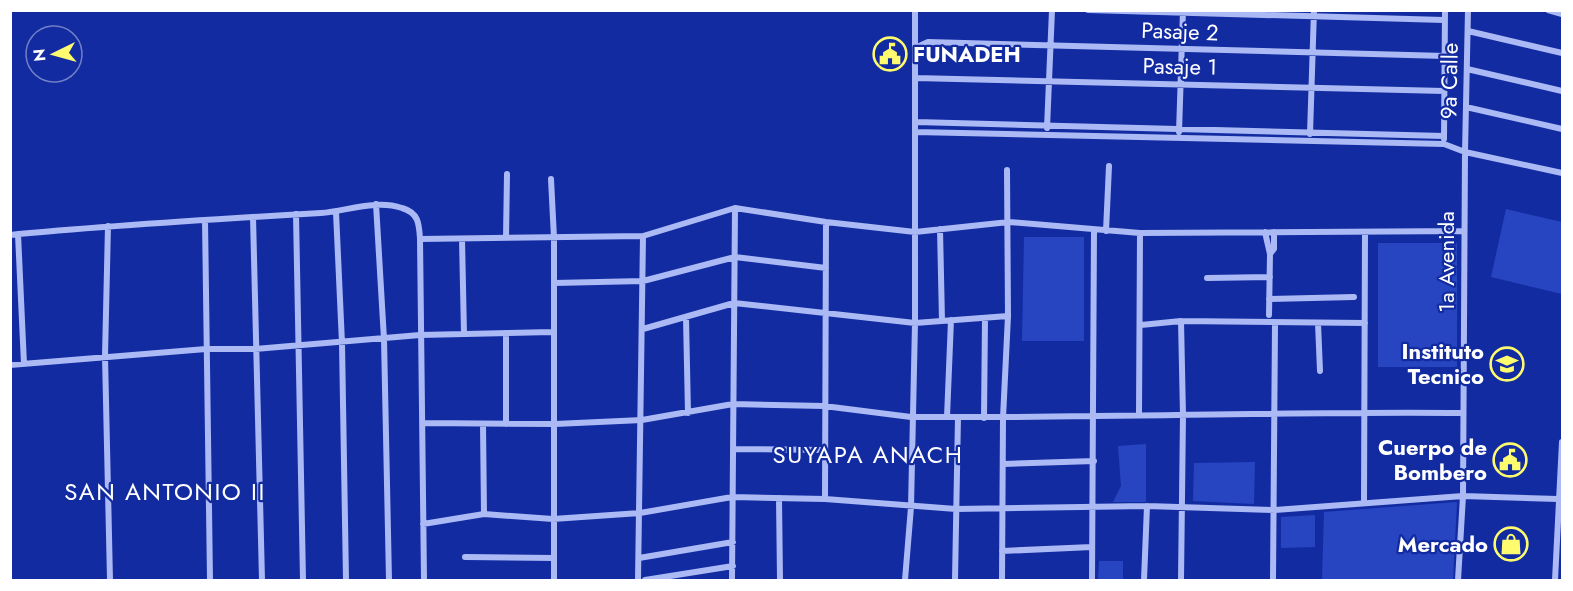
<svg xmlns="http://www.w3.org/2000/svg" width="1573" height="591" font-family="Jost,sans-serif">
  <style>
    .green { fill: #2845c1 }
    .lines { fill: none; stroke-linecap: round; stroke-linejoin: round }
    .minor { stroke: #abb9f5; stroke-width: 6 }
    .labels { text-anchor: middle; stroke-width: 4.5; stroke-linejoin: round; paint-order: stroke }
    .street-label { font-size: 22px; fill: #fff; stroke: #122ba1 }
    .poi-label { font-size: 22px; font-weight: bold; fill: #fff; stroke: #122ba1; text-anchor: end }
    .neighbourhood-label { font-size: 24px; letter-spacing: 1.5px; fill: #fff; stroke: #122ba1 }
  </style>
  <rect width="100%" height="100%" fill="#122ba1"/>
  <path class="green" d="M 1506,209 L 1562,222 L 1562,294 L 1491,277 Z
    M 1024,237 L 1084,237 L 1084,341 L 1022,341 Z
    M 1378,243 L 1457,243 L 1457,367 L 1378,367 Z
    M 1146,444 L 1146,502 L 1113,502 L 1121,486 L 1118,446 Z
    M 1255,462 L 1254,504 L 1193,501 L 1194,463 Z
    M 1457,502 L 1453,580 L 1322,580 L 1324,512 Z
    M 1315,515 L 1315,547 L 1281,548 L 1281,517 Z
    M 1099,561 L 1123,561 L 1123,580 L 1098,580 Z"/>
  <g class="lines">
    <path class="minor" d="M 1088,10 L 1444,20
      M 1548,10 L 1562,14
      M 1468,31 L 1562,53
      M 915,48 L 928,42 L 1445,56
      M 1467,69 L 1562,91
      M 915,78 L 1444,91
      M 1466,107 L 1562,129
      M 916,122 L 1444,136
      M 1047,128 L 1052,10
      M 915,132 L 1444,144 L 1465,152 L 1468,10
      M 1179,132 L 1183,10
      M 1310,134 L 1314,10
      M 1444,139 L 1445,10
      M 551,179 L 554,238 L 554,580
      M 376,204 L 384,339 L 389,580
      M 336,212 L 342,343 L 346,580
      M 296,214 L 303,580
      M 253,217 L 262,580
      M 205,220 L 210,580
      M 108,226 L 105,356 L 110,580
      M 940,229 L 942,321
      M 1106,231 L 1109,166
      M 1265,232 L 1270,254 L 1269,315
      M 18,234 L 24,364
      M 10,235 C 114,225 217,219 321,213 C 347,211 376,199 402,208 C 419,213 419,224 420,239 L 424,580
      M 506,238 L 507,174
      M 420,239 L 643,236 L 735,208 L 826,222 L 915,232 L 1009,222 L 1140,233 L 1464,231
      M 462,239 L 464,334
      M 1270,254 L 1274,249 L 1274,232
      M 1207,278 L 1270,277
      M 554,283 L 643,281 L 735,257 L 826,268
      M 1269,299 L 1354,297
      M 686,318 L 688,413
      M 1181,321 L 1183,415 L 1181,580
      M 1318,323 L 1320,371
      M 1141,325 L 1181,321 L 1365,323
      M 643,329 L 734,303 L 915,323 L 1008,316
      M 506,333 L 506,424
      M 10,365 L 206,349 L 255,349 L 420,335 L 552,332
      M 1139,415 L 1140,233
      M 947,417 L 951,320
      M 984,418 L 985,318
      M 424,423 L 555,424 L 642,420 L 733,404 L 824,406 L 911,417 L 947,417 C 1119,418 1291,411 1463,413
      M 483,424 L 484,514
      M 733,449 L 824,450
      M 1003,464 L 1094,461
      M 779,498 L 780,580
      M 825,499 L 826,222
      M 1364,503 L 1365,232
      M 423,524 L 484,514 L 553,519 L 640,513 L 732,497 L 825,499 L 956,509 L 1147,506 L 1275,510 L 1463,496 L 1558,499
      M 1002,551 L 1092,547
      M 465,557 L 553,558
      M 639,558 L 733,542
      M 638,580 L 643,236
      M 645,580 L 733,566
      M 732,580 L 735,208
      M 905,580 L 911,507 L 915,323 L 915,10
      M 955,580 L 958,417
      M 1002,580 L 1003,418 L 1008,316 L 1007,170
      M 1092,580 L 1094,230
      M 1144,580 L 1147,506
      M 1273,580 L 1275,324
      M 1458,580 L 1463,496 L 1465,152 L 1562,173
      M 1555,580 L 1562,442"/>
  </g>
  <defs>
    <g id="civic-ring" transform="scale(1.725)"><circle r="9.5" fill="#122ba1" stroke="#fffb6f" stroke-width="1.5"/><path d="M-.6-6.5H3V-4.5H.6V-3L4-1V1h2V6H-6V1h2V-1L-.6-3ZM-1.2 2.5V6h2.4V2.5Z" fill="#fffb6f"/></g>
    <g id="school-ring" transform="scale(1.725)"><circle r="9.5" fill="#122ba1" stroke="#fffb6f" stroke-width="1.5"/><path d="M0-5L7-2L0 1L-7-2ZM-4 1L0 2.5L4 1V4Q0 6-4 4Z" fill="#fffb6f"/></g>
    <g id="shop-ring" transform="scale(1.725)"><circle r="9.5" fill="#122ba1" stroke="#fffb6f" stroke-width="1.5"/><path d="M-5-2.5h2.3a2.7 3.5 0 0 1 5.4 0H5L5.5 6h-11ZM-1.5-2.5h3a1.5 2.3 0 0 0-3 0Z" fill="#fffb6f"/></g>
  </defs>
  <g fill-rule="evenodd">
    <use href="#civic-ring" x="890" y="54"/>
    <use href="#school-ring" x="1507" y="364"/>
    <use href="#civic-ring" x="1510" y="460"/>
    <use href="#shop-ring" x="1511" y="544"/>
  </g>
  <g class="labels">
    <g class="street-label">
      <text transform="translate(1180 31) rotate(2)" y="8">Pasaje 2</text>
      <text transform="translate(1180 66) rotate(1)" y="8">Pasaje 1</text>
      <text transform="translate(1449 81) rotate(-89)" y="8">9a Calle</text>
      <text transform="translate(1446 262) rotate(-90)" y="8">1a Avenida</text>
    </g>
    <g class="poi-label">
      <text x="913" y="62" text-anchor="start">FUNADEH</text>
      <text x="1484" y="359">Instituto<tspan x="1484" dy="25">Tecnico</tspan></text>
      <text x="1487" y="455">Cuerpo de<tspan x="1487" dy="25">Bombero</tspan></text>
      <text x="1488" y="552">Mercado</text>
    </g>
    <g class="neighbourhood-label">
      <text x="868" y="463">SUYAPA ANACH</text>
      <text x="165" y="500">SAN ANTONIO II</text>
    </g>
  </g>
  <rect width="1573" height="591" fill="none" stroke="#ffffff" stroke-width="24"/>
  <g transform="translate(54 54) rotate(265)"><circle r="28" fill="#122ba1" stroke="#7180c7" stroke-width="1.5"/>
  <path d="M0-4.5L10 22L0 15L-10 22Z" fill="#fffb6f"/>
  <text y="-9" font-size="16" font-weight="bold" text-anchor="middle" fill="#ffffff">N</text>
  </g>
</svg>
